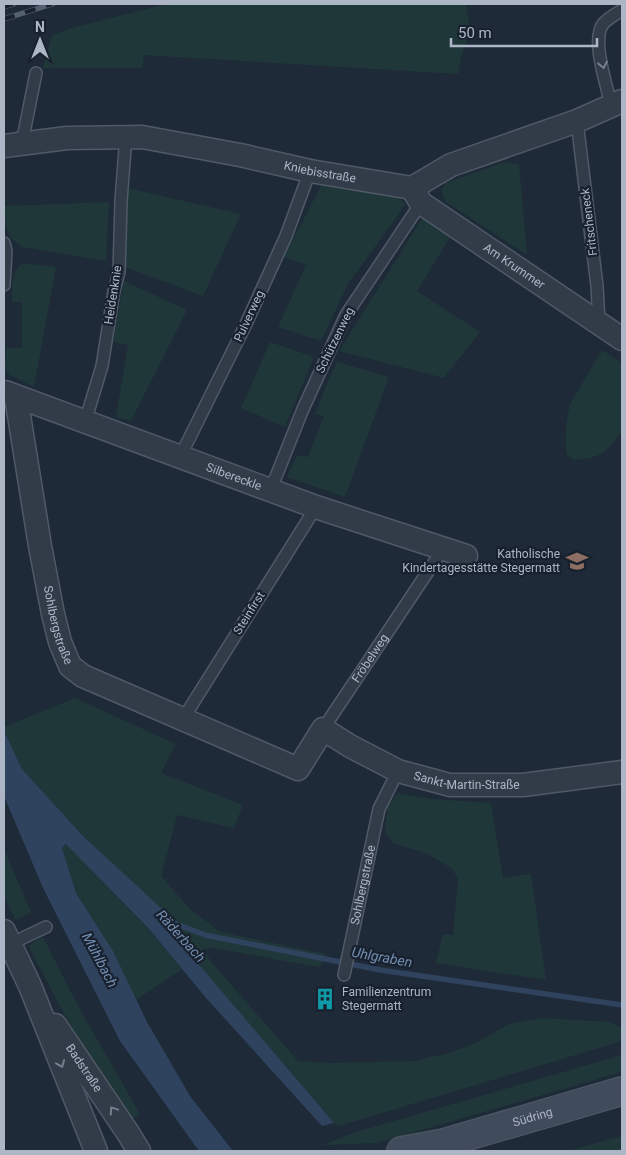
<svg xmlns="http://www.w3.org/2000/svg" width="626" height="1155" font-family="Roboto,sans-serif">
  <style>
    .green { fill: #203739 }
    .water { fill: #2f435f }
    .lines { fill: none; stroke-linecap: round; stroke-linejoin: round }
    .stream { stroke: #2f435f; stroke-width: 5.5 }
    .lane-casing { stroke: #505967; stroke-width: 14 }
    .street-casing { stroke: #505967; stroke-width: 25 }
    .secondary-casing { stroke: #505967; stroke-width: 30 }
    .lane { stroke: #323c49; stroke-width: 11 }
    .street { stroke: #323c49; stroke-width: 22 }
    .secondary { stroke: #404b5c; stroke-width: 28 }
    .rail-casing { stroke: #546070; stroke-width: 5.5 }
    .rail { stroke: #18212d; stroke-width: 4; stroke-dasharray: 11; stroke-linecap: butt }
    .oneway { stroke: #757f8e }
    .labels { text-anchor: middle; stroke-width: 4.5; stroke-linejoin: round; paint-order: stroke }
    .street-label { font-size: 12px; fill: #acb6c6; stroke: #18212d }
    .poi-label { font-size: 12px; fill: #acb6c6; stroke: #18212d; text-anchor: end }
    .water-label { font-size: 14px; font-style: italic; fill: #728db1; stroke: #18212d }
  </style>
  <rect width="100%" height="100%" fill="#1e2a38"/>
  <path class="green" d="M 166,4 L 466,4 L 470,29 L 461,58 L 458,74 L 144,55 L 142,68 L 43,68 L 52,36 L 68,29 Z
    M 504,162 L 519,164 L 527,255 L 446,202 L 441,191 L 446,183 Z
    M 324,180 L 396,196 L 406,204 L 348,284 L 321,341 L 278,327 L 306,265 L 284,257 Z
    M 127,188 L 241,214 L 203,296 L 125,267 Z
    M 109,202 L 106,261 L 23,247 L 10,238 L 4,216 L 4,206 Z
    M 423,217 L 452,234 L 417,291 L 480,332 L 444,378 L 339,351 Z
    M 22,263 L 56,267 L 34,387 L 10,375 L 5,368 L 6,348 L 22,348 L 22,302 L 12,302 C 13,286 10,274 22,263 Z
    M 124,281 L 187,310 L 131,421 L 116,417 L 128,345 L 113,342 Z
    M 270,342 L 314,357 L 285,427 L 241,408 Z
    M 602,350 L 622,363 L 622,432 C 603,454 604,457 574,460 L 566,454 L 566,426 L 570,404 Z
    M 337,362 L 389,377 L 345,497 L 287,477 L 297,455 L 308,457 L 324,416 L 315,414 L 329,379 Z
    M 75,698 L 176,744 L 161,773 L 243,805 L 234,828 L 177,815 L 161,876 L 189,908 L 220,932 L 326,954 L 320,967 L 212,948 L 203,949 L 212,963 L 298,1061 L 333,1063 L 414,1061 L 449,1053 L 476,1043 L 509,1024 L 541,1018 L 611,1022 L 622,1029 L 622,1038 L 619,1042 L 339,1126 L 334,1123 L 165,926 L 167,920 L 83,836 L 22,769 L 4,731 L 4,727 Z
    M 398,793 L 432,799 L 491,803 L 503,878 L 531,874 L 546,980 L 436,963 L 443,934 L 453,935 L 458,880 L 453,869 L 428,854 L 393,843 L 385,831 L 388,806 Z
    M 67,844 L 148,929 L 182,969 L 136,1000 L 113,951 L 76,893 L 62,848 Z
    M 4,849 L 31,912 L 16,920 L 4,897 Z
    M 43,937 L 78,1006 L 140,1114 L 129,1121 L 74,1032 L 28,946 Z
    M 622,1055 L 622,1072 L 377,1143 L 322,1145 L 356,1132 Z
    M 622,1136 L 622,1151 L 567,1151 Z"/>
  <path class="water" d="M 4,731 L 22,769 L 83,836 L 162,909 L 167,920 L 166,926 L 334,1123 L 322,1126 L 207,999 L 148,928 L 66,844 L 62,848 L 76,893 L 113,951 L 147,1022 L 190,1096 L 233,1151 L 199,1151 L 120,1041 L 43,888 L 4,796 Z"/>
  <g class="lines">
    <path class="stream" d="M 161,918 L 205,935 L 380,970 L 622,1005"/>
    <g class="lane-casing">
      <g id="lane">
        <path d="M 611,105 C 607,86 591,40 603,24 C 608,18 616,14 622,10"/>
        <path d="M 577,121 L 597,286 L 599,323"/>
        <path d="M 22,143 L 36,73"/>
        <path d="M 4,243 L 6,251 L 4,285"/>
        <path d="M 85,422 L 102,366 L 114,291 L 119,272 L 121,201 L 126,136"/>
        <path d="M 180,457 L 246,324 L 286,236 L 310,171"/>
        <path d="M 271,489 L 303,409 L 346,315 L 421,203"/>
        <path d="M 183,719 L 316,507"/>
        <path id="s1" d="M 323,729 L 443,549"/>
        <path d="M 8,945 L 46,927"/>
        <path id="s2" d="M 344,975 L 379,809 L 398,771"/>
      </g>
    </g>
    <g class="street-casing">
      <g id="street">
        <path id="s3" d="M 4,146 L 67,138 L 142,137 L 240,155 L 310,171 L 412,188 L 451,165 L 577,121 L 622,101"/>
        <path id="s4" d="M 412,188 L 421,203 L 622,339"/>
        <path id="s5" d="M 5,392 L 316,507 L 466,556"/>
        <path id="s6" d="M 16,397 L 40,546 L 53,614 L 60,642 L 70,666 L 83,676 L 298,769 L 323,729 L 350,746 L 398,771 L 450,785 L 523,785 L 622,772"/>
        <path d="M 4,931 L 30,986 L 96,1151"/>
        <path id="s7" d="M 55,1025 L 128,1133 L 139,1151"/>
      </g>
    </g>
    <g class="secondary-casing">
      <g id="secondary">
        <path id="s8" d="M 401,1151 L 444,1143 L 622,1091"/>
      </g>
    </g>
    <use href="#lane" class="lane"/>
    <use href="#street" class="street"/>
    <use href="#secondary" class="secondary"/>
    <g class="rail-casing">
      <path id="rail" d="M 4,7 L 13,4
        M 4,19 L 52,4"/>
    </g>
    <use href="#rail" class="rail"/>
  </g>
  <defs><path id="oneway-chevron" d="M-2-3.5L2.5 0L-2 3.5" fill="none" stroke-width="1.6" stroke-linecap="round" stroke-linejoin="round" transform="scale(1.25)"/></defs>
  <g class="oneway">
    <use href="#oneway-chevron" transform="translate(603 65) rotate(79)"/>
    <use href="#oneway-chevron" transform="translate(61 1064) rotate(68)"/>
    <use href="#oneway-chevron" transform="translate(113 1110) rotate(-124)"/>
  </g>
  <defs>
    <g id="school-bare" transform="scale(1.725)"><path d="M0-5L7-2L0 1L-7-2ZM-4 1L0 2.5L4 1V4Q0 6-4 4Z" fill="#8d6e63" stroke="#18212d" stroke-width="2.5" paint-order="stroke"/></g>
    <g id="building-bare" transform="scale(1.725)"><path d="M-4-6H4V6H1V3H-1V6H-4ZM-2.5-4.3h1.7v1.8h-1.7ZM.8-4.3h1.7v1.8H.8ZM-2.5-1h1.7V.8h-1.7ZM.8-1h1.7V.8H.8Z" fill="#0f9aa8" stroke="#18212d" stroke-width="2.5" paint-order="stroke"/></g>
  </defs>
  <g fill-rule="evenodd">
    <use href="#school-bare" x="577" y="561"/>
    <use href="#building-bare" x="325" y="999"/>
  </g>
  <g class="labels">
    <g class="street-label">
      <text dy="4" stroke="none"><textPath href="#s3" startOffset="320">Kniebisstraße</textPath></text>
      <text transform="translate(589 222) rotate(-97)" y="4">Fritscheneck</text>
      <text dy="4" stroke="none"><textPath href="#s4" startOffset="130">Am Krummer</textPath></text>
      <text transform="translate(113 295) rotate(-81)" y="4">Heidenknie</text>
      <text transform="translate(249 316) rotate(-65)" y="4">Pulverweg</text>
      <text transform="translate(335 340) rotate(-64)" y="4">Schützenweg</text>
      <text dy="4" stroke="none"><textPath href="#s5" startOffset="244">Silbereckle</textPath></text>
      <text transform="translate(249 613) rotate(-58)" y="4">Steinfirst</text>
      <text dy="4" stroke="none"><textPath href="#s6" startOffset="232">Sohlbergstraße</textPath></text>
      <text dy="4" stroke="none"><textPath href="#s1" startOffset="85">Fröbelweg</textPath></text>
      <text dy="4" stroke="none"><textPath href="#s6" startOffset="729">Sankt-Martin-Straße</textPath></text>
      <text dy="4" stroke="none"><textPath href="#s2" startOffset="92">Sohlbergstraße</textPath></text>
      <text dy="4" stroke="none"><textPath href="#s7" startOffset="52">Badstraße</textPath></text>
      <text dy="4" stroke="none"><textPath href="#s8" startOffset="136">Südring</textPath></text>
    </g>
    <g class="poi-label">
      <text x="560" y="558">Katholische<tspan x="560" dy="14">Kindertagesstätte Stegermatt</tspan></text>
      <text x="342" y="996" text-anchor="start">Familienzentrum<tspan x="342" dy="14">Stegermatt</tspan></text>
    </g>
    <g class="water-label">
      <text transform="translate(181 936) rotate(48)" y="5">Räderbach</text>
      <text transform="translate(382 957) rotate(10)" y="5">Uhlgraben</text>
      <text transform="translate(100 960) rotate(62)" y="5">Mühlbach</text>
    </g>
  </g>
  <rect width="626" height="1155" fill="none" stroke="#acb6c6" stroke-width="10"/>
  <g transform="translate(40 40)" stroke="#18212d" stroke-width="4" paint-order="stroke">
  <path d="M0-4L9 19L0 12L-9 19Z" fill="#acb6c6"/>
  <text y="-8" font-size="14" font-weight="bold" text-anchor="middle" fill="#acb6c6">N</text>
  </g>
  <path d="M451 38v8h146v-8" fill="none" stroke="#acb6c6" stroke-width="2.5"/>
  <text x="458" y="38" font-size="15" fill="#acb6c6" stroke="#18212d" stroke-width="4" paint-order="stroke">50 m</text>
</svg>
